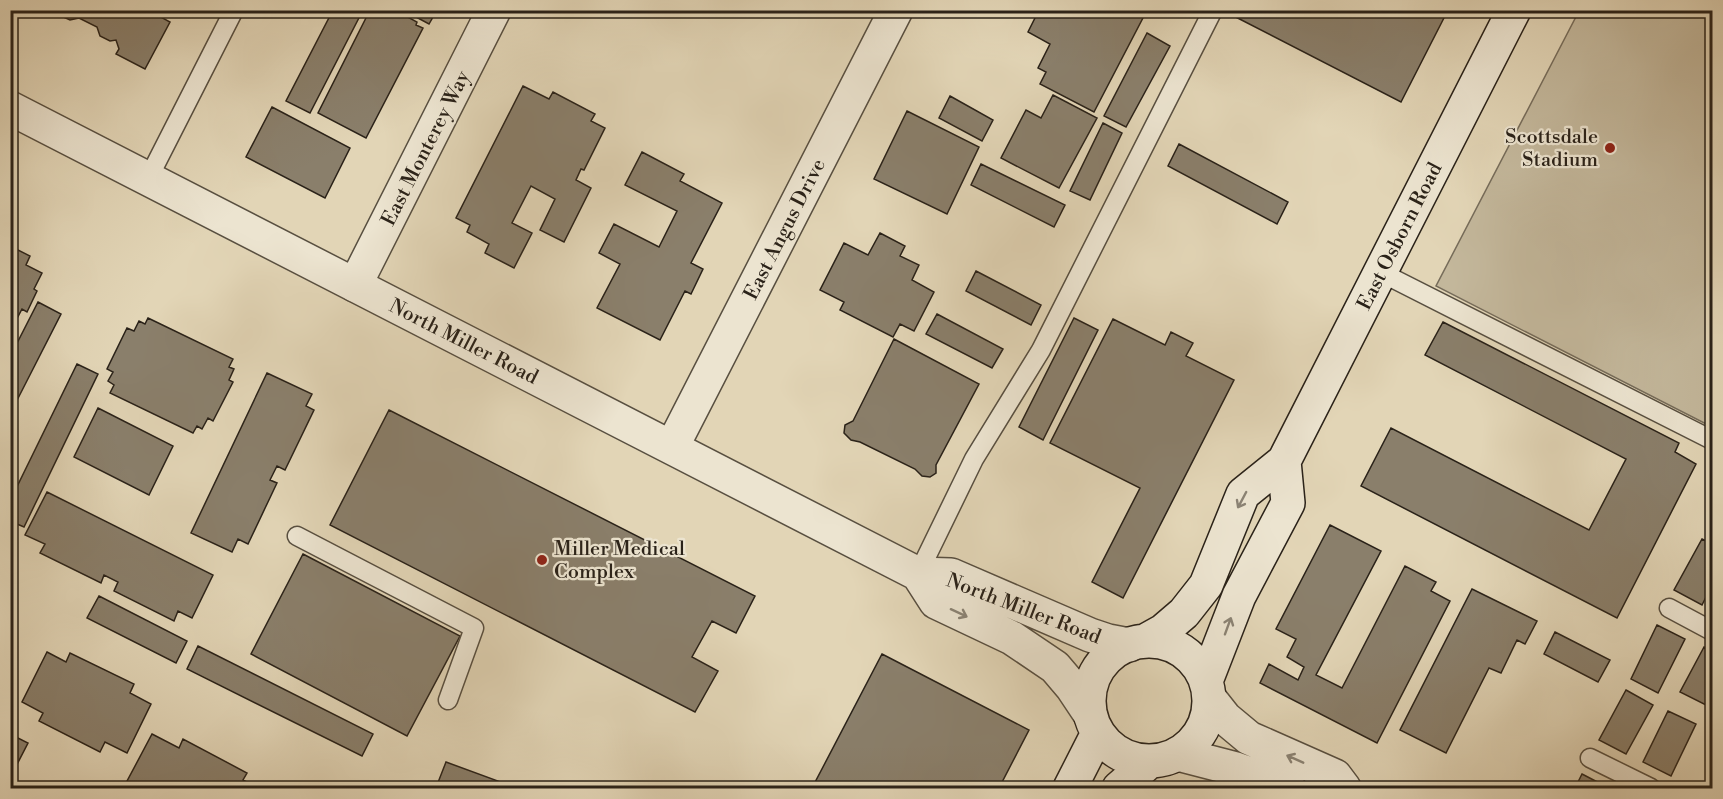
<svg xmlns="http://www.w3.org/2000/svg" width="1723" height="799" font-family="'Libre Bodoni',serif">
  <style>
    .green { fill: #c3b79b; stroke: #766c5a; stroke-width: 1.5 }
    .building { fill: #8a7f6b; stroke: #2a2219; stroke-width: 1.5 }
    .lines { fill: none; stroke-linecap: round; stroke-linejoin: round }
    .service-casing { stroke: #584f40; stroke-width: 21 }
    .minor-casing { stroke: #584f40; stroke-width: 36 }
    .tertiary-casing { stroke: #584f40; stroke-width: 36 }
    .secondary-casing { stroke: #2a2219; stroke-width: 36 }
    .service { stroke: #ece4d0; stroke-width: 18 }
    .minor { stroke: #ece4d0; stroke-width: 33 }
    .tertiary { stroke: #ece4d0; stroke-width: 33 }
    .secondary { stroke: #ece4d0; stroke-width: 33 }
    .oneway { stroke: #8b8374 }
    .poi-dot { fill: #8f2418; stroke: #ece4d0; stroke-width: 2 }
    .labels { text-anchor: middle; stroke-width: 4.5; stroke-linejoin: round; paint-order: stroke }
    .poi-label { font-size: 20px; fill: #2a2219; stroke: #ece4d0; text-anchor: end }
    .street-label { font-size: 20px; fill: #2a2219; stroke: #ece4d0 }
  </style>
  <rect width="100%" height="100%" fill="#e2d5b6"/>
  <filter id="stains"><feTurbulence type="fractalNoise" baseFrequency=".00333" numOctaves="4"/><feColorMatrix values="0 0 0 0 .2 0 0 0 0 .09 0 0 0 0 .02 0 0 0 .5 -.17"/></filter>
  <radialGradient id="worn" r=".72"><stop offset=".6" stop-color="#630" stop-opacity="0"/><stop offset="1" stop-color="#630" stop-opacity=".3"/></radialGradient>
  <path class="green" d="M 1579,11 L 1712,11 L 1712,427 L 1436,286 Z"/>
  <path class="building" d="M 59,10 L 159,10 L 157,15 L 170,22 L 145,69 L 116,54 L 119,49 L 116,40 L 110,41 L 100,36 L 97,27 L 79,18 L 70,20 L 61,16 Z
    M 333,10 L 363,10 L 310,113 L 286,101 Z
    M 370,10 L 395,10 L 417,22 L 416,25 L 423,28 L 366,138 L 318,113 Z
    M 403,10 L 437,10 L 429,24 Z
    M 1039,10 L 1138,10 L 1145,14 L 1094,112 L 1040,84 L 1046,72 L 1038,68 L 1050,44 L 1028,32 Z
    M 1222,10 L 1448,10 L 1401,102 Z
    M 1147,33 L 1170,46 L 1126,127 L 1104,116 Z
    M 523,86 L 549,99 L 553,92 L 595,114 L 591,121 L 605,128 L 584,170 L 581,169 L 576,180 L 591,188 L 564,242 L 540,230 L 555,199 L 531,186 L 512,223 L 532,233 L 514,268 L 485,253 L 489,244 L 467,232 L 470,225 L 456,218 Z
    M 1053,95 L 1097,118 L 1059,188 L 1001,158 L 1026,110 L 1041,118 Z
    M 950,96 L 993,120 L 982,141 L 939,118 Z
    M 272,107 L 350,148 L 325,198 L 246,157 Z
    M 907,111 L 979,147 L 947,214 L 874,179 Z
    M 1103,123 L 1122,133 L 1090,200 L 1070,191 Z
    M 1179,144 L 1288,202 L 1277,224 L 1168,166 Z
    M 642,152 L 684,174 L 680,181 L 722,203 L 691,263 L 703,269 L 691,294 L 685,291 L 660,340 L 597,308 L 620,264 L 599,253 L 614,224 L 659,247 L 677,211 L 625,185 Z
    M 981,164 L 1065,205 L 1054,227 L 971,185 Z
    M 880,233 L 905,246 L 900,256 L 919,265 L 912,280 L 934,292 L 914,331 L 900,324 L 893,337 L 840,310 L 844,302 L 820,290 L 844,243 L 868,255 Z
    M 10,246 L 30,256 L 26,265 L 42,273 L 34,289 L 37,291 L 27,312 L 22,309 L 13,326 L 10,325 Z
    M 976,271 L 1041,305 L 1031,325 L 966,291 Z
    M 38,302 L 61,314 L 10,414 L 10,357 Z
    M 937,314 L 1003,349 L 992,368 L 926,334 Z
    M 148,318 L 233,359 L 229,367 L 234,369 L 229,380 L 233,382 L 213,421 L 208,418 L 202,429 L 197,426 L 193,433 L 110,393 L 114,385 L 108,381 L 113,372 L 107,369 L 127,328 L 134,331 L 139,321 L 145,324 Z
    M 1074,318 L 1098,330 L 1043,440 L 1019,427 Z
    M 1113,319 L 1165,345 L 1171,332 L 1193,343 L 1186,356 L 1234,380 L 1123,598 L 1092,582 L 1140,488 L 1050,443 Z
    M 1443,322 L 1679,443 L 1675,452 L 1696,464 L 1617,618 L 1361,486 L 1391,428 L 1589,530 L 1626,459 L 1425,355 Z
    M 894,339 L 979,384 L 936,465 L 936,473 L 930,477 L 922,476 L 915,469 L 860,442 L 851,440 L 844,433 L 845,425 L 853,421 Z
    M 77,364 L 98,374 L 24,527 L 10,521 L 10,501 Z
    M 267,373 L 312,394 L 306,406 L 314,410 L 285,470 L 277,466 L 270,480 L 277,483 L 248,544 L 238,539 L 232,552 L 191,533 Z
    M 98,408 L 173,446 L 149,495 L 74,457 Z
    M 389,410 L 755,596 L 736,633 L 712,621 L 692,657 L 718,671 L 695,712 L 330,525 Z
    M 47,492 L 213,575 L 192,618 L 178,611 L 174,621 L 114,591 L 118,582 L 104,575 L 101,583 L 40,553 L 45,544 L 25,535 Z
    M 1330,525 L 1381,551 L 1316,675 L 1342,688 L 1405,566 L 1436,582 L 1431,591 L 1450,601 L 1377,743 L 1260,683 L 1269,664 L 1298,680 L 1304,667 L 1287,657 L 1296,639 L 1276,629 Z
    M 1702,539 L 1712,544 L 1712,585 L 1702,605 L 1674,590 Z
    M 303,554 L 460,636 L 407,736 L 251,654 Z
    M 1472,589 L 1537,621 L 1525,644 L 1517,640 L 1501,673 L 1489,668 L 1446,753 L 1400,730 Z
    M 99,596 L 187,641 L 176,663 L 87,618 Z
    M 1657,625 L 1685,639 L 1658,693 L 1631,679 Z
    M 10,632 L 13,633 L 14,645 L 10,652 Z
    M 1555,632 L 1610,660 L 1598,682 L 1544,654 Z
    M 198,646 L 373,734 L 362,756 L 187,669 Z
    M 1704,647 L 1712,652 L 1712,693 L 1706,705 L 1680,692 Z
    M 47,652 L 66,662 L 70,653 L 134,684 L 130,693 L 151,704 L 127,753 L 105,742 L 100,752 L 39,721 L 43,713 L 22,702 Z
    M 882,654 L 1029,730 L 999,788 L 812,788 Z
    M 1626,690 L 1653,705 L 1626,754 L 1599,740 Z
    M 1668,711 L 1696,724 L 1671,776 L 1643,762 Z
    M 10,734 L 28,743 L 10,778 Z
    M 152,734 L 179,748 L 183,739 L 247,773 L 243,780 L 258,788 L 136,788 L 126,783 Z
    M 446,762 L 517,788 L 445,788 L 437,785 Z
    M 1582,774 L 1609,788 L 1575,788 Z"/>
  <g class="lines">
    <g class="service-casing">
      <path id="service" d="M 148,179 L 234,10
        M 1380,272 L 1712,440
        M 297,536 L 474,628 L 448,700
        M 918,574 L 974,459 L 1041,350 L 1213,10
        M 1669,608 L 1712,631
        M 1590,758 L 1651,788"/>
    </g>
    <g class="minor-casing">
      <path id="minor" d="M 355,285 L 494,10
        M 672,447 L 896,10"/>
    </g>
    <g class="tertiary-casing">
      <path id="tertiary" d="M 10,108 L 918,574 L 951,575 L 1090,635 L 1108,641 L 1129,645
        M 918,574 L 936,602 L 1012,638 L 1055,667 L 1072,687 L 1090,714
        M 1210,699 L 1225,718 L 1249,738 L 1335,776 L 1344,788
        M 1178,754 L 1236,769 L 1289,788"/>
    </g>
    <g class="secondary-casing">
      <path id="secondary" d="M 1145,641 L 1163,631 L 1184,613 L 1206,585 L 1243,494 L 1284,461 L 1514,10
        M1089 701a60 60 0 1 1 120 0a60 60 0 1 1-120 0Z
        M 1206,681 L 1239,596 L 1288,503 L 1284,461
        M 1070,788 L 1098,733
        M 1119,788 L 1149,762"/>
    </g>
    <use href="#service" class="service"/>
    <use href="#minor" class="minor"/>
    <use href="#tertiary" class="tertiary"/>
    <use href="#secondary" class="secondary"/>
  </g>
  <defs><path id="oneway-shaft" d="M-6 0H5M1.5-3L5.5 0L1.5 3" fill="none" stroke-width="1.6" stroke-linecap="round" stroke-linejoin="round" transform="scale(1.5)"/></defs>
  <g class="oneway">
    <use href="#oneway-shaft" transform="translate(1242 500) rotate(118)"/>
    <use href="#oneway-shaft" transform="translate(959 613) rotate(25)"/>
    <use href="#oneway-shaft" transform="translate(1228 626) rotate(-70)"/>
    <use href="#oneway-shaft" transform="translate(1295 759) rotate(-156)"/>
  </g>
  <g class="poi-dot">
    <circle cx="1610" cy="148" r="6"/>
    <circle cx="542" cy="560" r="6"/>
  </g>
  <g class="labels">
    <g class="poi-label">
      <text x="1598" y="143">Scottsdale<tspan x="1598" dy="23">Stadium</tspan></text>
      <text x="554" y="555" text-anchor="start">Miller Medical<tspan x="554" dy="23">Complex</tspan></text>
    </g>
    <g class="street-label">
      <text transform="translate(425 148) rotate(-63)" y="7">East Monterey Way</text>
      <text transform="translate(784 229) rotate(-63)" y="7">East Angus Drive</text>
      <text transform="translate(1399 236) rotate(-63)" y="7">East Osborn Road</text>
      <text transform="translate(464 341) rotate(27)" y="7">North Miller Road</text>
      <text transform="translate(1024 608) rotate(21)" y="7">North Miller Road</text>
    </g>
  </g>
  <rect width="1723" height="799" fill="none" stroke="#e2d5b6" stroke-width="36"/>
  <rect x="12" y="12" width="1699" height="775" fill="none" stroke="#2a2219" stroke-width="3"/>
  <rect x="18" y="18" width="1687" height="763" fill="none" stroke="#2a2219" stroke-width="1.5"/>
  <rect width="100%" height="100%" filter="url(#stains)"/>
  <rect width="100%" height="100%" fill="url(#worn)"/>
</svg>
